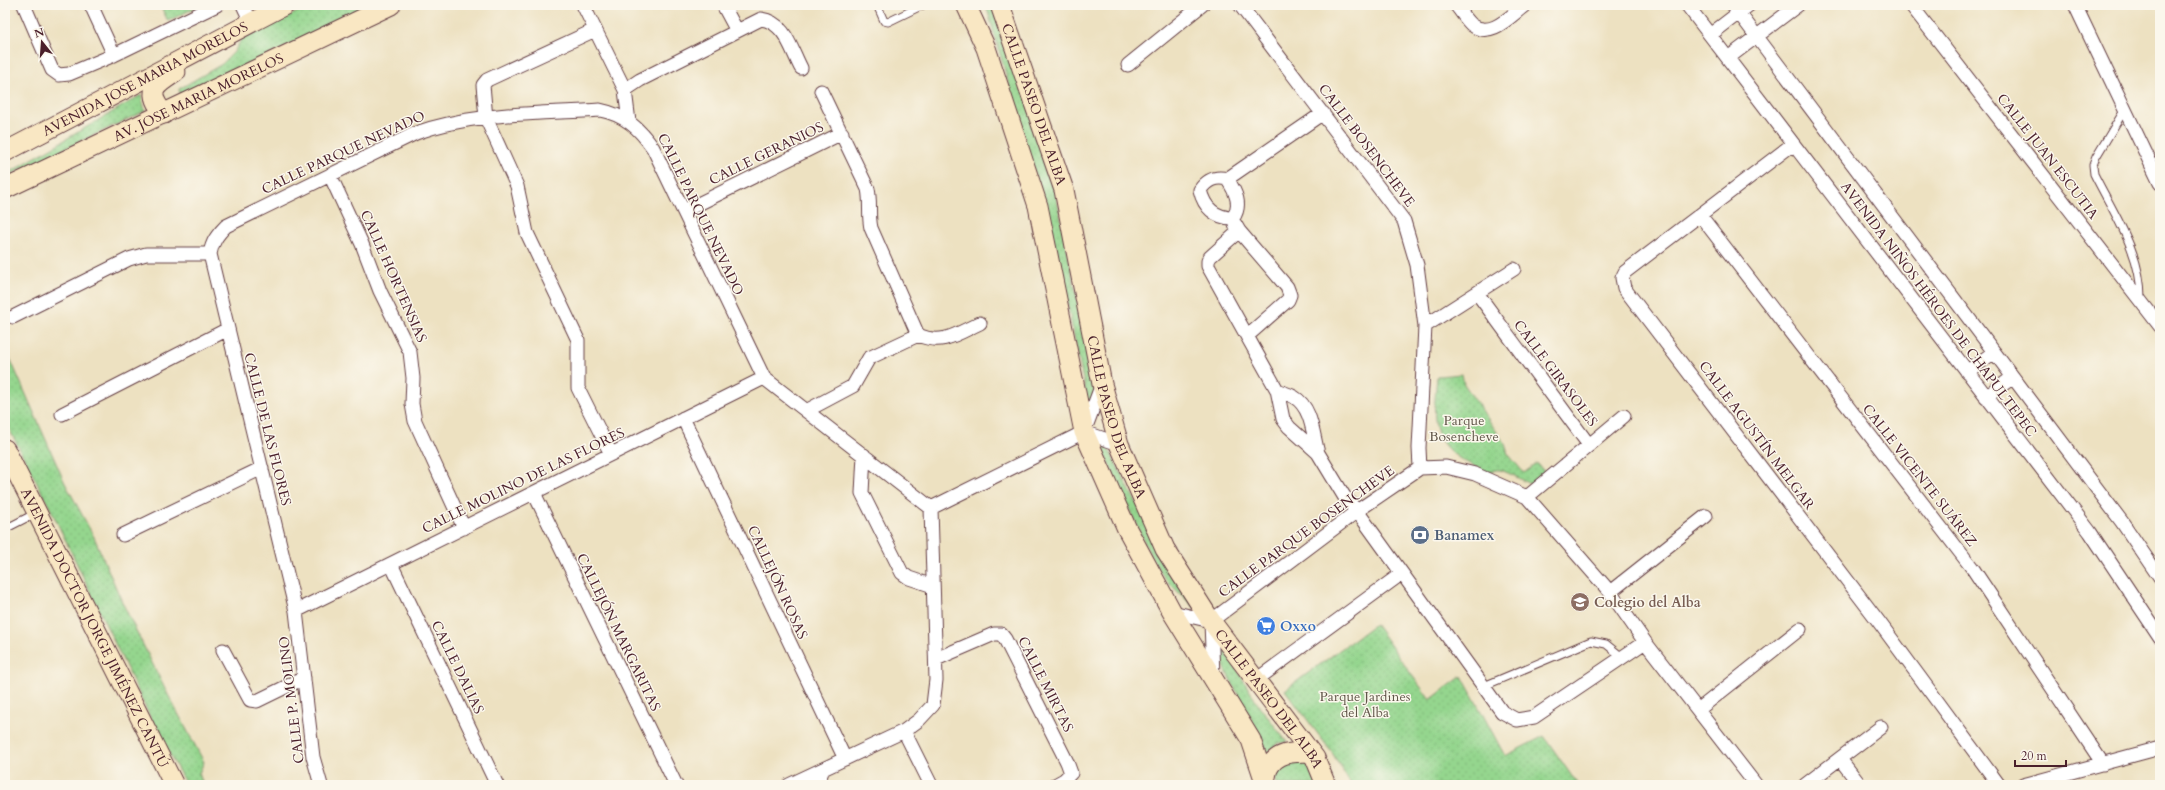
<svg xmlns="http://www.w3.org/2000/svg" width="2165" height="790" font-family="Cardo,serif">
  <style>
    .park { fill: url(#park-dots); stroke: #6f7a5c }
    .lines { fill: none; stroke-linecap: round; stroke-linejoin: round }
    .lane-casing { stroke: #623c42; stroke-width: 9 }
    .street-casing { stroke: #623c42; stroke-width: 15 }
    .secondary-casing { stroke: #623c42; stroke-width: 21 }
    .lane { stroke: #fff; stroke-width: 7 }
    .street { stroke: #fff; stroke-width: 13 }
    .secondary { stroke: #f9e7c3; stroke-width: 19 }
    .labels { text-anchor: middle; stroke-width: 3; stroke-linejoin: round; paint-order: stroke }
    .street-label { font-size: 14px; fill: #4a1f2b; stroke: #fbf7ec }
    .park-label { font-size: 14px; fill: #605649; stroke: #fbf7ec }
    .service-label { font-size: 14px; font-weight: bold; fill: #4e5e75; stroke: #fbf7ec; text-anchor: start }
    .education-label { font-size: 14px; font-weight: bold; fill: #785e54; stroke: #fbf7ec; text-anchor: start }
    .shop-label { font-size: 14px; font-weight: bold; fill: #366cbe; stroke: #fbf7ec; text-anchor: start }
  </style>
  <defs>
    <pattern id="park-dots" width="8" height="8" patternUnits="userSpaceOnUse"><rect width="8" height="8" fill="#94d68e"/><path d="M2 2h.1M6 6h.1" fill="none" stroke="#81b77b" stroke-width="1.8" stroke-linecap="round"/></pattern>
  </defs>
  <rect width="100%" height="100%" fill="#fbf7ec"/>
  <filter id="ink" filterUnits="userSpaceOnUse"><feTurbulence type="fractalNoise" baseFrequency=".025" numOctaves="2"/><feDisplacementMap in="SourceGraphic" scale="8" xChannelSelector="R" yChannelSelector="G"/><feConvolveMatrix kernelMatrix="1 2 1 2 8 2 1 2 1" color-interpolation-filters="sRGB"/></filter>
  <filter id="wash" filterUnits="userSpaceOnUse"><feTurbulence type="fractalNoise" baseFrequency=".012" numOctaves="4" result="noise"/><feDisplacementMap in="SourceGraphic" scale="16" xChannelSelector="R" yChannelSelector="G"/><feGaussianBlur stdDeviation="0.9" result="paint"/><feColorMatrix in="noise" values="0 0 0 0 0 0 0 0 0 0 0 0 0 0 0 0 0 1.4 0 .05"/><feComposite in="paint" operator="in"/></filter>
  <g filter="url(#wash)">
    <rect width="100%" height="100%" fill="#ede1c1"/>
    <path class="park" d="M 160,5 L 196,5 L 197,7 L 168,21 Z
      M 312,5 L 375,5 L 186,95 L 180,95 L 179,89 L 222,64 L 234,52 L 242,38 Z
      M 986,5 L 996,5 L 1053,180 L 1094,381 L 1094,396 L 1089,409 L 1057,253 Z
      M 141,95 L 145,111 L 5,177 L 5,175 Z
      M 5,347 L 64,481 L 94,537 L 123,604 L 165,689 L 204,762 L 199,773 L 203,785 L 186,785 L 152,721 L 53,514 L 5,421 Z
      M 1462,374 L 1464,384 L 1505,444 L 1508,454 L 1524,473 L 1537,463 L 1546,474 L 1531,485 C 1522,480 1510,473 1500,470 C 1496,469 1492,472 1488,472 C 1481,471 1472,465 1466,462 C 1427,442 1434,412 1437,376 Z
      M 1099,443 L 1102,443 L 1109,450 L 1132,495 L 1201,614 L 1165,579 L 1151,557 Z
      M 1375,624 L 1430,700 L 1462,676 L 1505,756 L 1544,736 L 1578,785 L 1351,785 L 1333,754 L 1285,690 Z
      M 1215,637 L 1223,646 L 1257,703 L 1287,742 L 1278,743 L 1267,753 C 1253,713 1223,679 1215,637 Z
      M 1297,757 L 1306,763 L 1320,785 L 1277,785 L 1274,772 L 1277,765 Z"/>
  </g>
  <g filter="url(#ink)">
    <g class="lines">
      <g class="lane-casing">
        <path id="lane" d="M 877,5 L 884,21 L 888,22 L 923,5
          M 2125,109 L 2096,157 L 2093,165 L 2094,174 C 2114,214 2142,254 2141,300
          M 5,529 L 36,513
          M 1484,686 L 1591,641 L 1606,644 L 1622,657"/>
      </g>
      <g class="street-casing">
        <path id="street" d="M 24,5 L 52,70 L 59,75 L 69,74 L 114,55 L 217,5
          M 91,5 L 114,55
          M 243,5 L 251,22
          M 583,5 L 625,90 L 629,122
          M 723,5 L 737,31
          M 1240,5 L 1404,221 L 1417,265 L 1425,326 L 1419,448 L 1420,468
          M 1456,5 C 1461,11 1466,20 1472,25 C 1491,39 1510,16 1525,5
          M 1687,5 L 2090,532 L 2160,637
          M 1733,5 L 2122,522 L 2160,578
          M 1911,5 L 2160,326
          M 2075,5 L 2160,183
          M 595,30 L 487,80 L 483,85 L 486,118 L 517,186 L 527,233 L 578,340 L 578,388 L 611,454
          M 1710,35 L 1749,5
          M 1728,58 L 1798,5
          M 1128,65 L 1202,5
          M 625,90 L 640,80 L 761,19 C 785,22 791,49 801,68
          M 821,91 L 868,189 C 871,203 868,215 871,228 L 918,335
          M 1793,144 L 1625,272 L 1622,278 L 1624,288 L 1879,622 L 1999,785
          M 330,175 L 362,244 L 380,291 L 410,352 L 413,378 L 412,404 L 415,421 L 464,528
          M 1227,179 C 1236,192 1242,205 1233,218
          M 684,211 L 842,133
          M 1700,215 L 1973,569 L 2103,764
          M 1233,218 C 1215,218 1204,207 1200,190 C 1207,180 1215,176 1227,179 L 1323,113
          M 1235,224 L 1239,231 L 1287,287 L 1290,295 L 1288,300 L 1247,336
          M 1239,231 L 1210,257 L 1208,261 L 1208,266 L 1277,390 L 1283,419 L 1289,427 L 1318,453 L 1344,496 L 1357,511 L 1502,712 L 1517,720 L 1534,717 L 1645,642
          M 1477,293 L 1589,445
          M 13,317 L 129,259 L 146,254 L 210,254
          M 1425,326 L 1514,269
          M 1967,372 L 1994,352
          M 1277,390 C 1283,393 1289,394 1294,397 C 1312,407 1313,436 1318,453
          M 1986,397 L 2013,377
          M 806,411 L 853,386 L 869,358 L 918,335 C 943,346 958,333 980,323
          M 62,414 L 228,329
          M 683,418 L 845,759
          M 1084,432 L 1119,444
          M 864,455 L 862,493 L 902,573 L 909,578 L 933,586
          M 534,493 L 676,785
          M 1527,497 L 1624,416
          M 931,508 L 1084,432 L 1102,384
          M 123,535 L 262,468
          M 391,564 L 497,785
          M 1610,592 L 1706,516
          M 296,611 L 764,378
          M 1172,612 L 1211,621
          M 1211,621 L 1357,511 L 1420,468 L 1446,467 L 1475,474 L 1527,497 L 1610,592 L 1645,642 L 1756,785
          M 1211,621 L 1213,677
          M 223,650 L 250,700 L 257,701 L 304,678
          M 936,659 L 994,634 L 1001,634 L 1005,639 L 1067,762 L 1071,773 L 1064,780 L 1055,785
          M 1256,680 L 1401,574
          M 1698,710 L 1800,629
          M 904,731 L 931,785
          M 1840,759 L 1860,785
          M 321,785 L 313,757 L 296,611 L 210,254 C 212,242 217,235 226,226 L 416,133 C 474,112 540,114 600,110 C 625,115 639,128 653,148 L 764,378 L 931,508 L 936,680 L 933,705 L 919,720 L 904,731 L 789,785
          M 817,785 L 823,769
          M 1805,785 L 1881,727
          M 2023,785 L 2160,748"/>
      </g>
      <g class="secondary-casing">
        <g id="secondary">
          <path d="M 966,5 L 986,48 L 1038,206 L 1084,432 L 1127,529 L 1172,612 L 1251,740 L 1266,785"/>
          <path id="s1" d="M 1000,5 L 1064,190 L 1102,384 L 1119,444 L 1165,549 L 1211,621 L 1315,758 L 1326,785"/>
          <path d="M 164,114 C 145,90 155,86 176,72"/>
          <path id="s2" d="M 5,152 L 285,5"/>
          <path id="s3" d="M 5,189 L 391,5"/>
          <path id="s4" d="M 5,449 L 174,785"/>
          <path d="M 1264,785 C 1266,780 1266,774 1268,769 C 1276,752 1293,752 1310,752"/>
        </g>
      </g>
      <use href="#lane" class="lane"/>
      <use href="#street" class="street"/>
      <use href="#secondary" class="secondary"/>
    </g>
  </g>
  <defs>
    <g id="bank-disc" transform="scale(1)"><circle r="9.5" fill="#5c6f8a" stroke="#fbf7ec"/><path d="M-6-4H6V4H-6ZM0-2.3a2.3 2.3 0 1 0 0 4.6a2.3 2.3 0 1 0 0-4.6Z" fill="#fff"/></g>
    <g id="school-disc" transform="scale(1)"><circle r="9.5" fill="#8d6e63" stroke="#fbf7ec"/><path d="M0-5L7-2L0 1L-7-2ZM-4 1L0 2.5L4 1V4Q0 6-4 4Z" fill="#fff"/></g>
    <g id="supermarket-disc" transform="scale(1)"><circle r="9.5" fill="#3f7fe0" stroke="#fbf7ec"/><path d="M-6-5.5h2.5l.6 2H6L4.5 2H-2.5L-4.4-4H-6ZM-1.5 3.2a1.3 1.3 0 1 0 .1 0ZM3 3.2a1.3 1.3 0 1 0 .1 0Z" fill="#fff"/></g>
  </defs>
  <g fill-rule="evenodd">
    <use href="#bank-disc" x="1420" y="535"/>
    <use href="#school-disc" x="1580" y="602"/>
    <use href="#supermarket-disc" x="1266" y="626"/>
  </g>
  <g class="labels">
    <g class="street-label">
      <text dy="5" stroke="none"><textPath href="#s2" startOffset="158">AVENIDA JOSE MARIA MORELOS</textPath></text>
      <text dy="5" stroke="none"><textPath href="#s3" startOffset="214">AV. JOSE MARIA MORELOS</textPath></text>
      <text dy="5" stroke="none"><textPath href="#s1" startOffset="105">CALLE PASEO DEL ALBA</textPath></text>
      <text transform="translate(1367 145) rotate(53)" y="5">CALLE BOSENCHEVE</text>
      <text transform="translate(343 152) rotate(-25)" y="5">CALLE PARQUE NEVADO</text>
      <text transform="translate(766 153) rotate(-26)" y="5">CALLE GERANIOS</text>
      <text transform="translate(2048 156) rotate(52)" y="5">CALLE JUAN ESCUTIA</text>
      <text transform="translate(701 214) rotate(64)" y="5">CALLE PARQUE NEVADO</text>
      <text transform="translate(394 276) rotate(66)" y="5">CALLE HORTENSIAS</text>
      <text transform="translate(1939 309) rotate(53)" y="5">AVENIDA NIÑOS HÉROES DE CHAPULTEPEC</text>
      <text transform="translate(1556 373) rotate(53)" y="5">CALLE GIRASOLES</text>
      <text dy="5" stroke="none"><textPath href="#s1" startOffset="429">CALLE PASEO DEL ALBA</textPath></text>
      <text transform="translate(268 429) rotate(76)" y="5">CALLE DE LAS FLORES</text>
      <text transform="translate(1757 435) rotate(53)" y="5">CALLE AGUSTÍN MELGAR</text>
      <text transform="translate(1920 475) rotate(52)" y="5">CALLE VICENTE SUÁREZ</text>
      <text transform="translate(523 480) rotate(-26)" y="5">CALLE MOLINO DE LAS FLORES</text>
      <text transform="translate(1306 531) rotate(-36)" y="5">CALLE PARQUE BOSENCHEVE</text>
      <text transform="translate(778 582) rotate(65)" y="5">CALLEJÓN ROSAS</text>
      <text dy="5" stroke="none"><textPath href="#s4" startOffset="200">AVENIDA DOCTOR JORGE JIMÉNEZ CANTÚ</textPath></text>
      <text transform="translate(619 632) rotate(64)" y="5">CALLEJÓN MARGARITAS</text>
      <text transform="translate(458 667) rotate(64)" y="5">CALLE DALIAS</text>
      <text transform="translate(1046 684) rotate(63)" y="5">CALLE MIRTAS</text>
      <text dy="5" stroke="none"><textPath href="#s1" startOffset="753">CALLE PASEO DEL ALBA</textPath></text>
      <text transform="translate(291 700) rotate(-97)" y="5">CALLE P. MOLINO</text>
    </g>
    <g class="park-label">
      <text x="1464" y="425">Parque<tspan x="1464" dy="16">Bosencheve</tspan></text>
      <text x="1365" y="701">Parque Jardines<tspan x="1365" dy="16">del Alba</tspan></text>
    </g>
    <g class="service-label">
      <text x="1434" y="540">Banamex</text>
    </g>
    <g class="education-label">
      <text x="1594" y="607">Colegio del Alba</text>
    </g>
    <g class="shop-label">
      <text x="1280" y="631">Oxxo</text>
    </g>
  </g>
  <rect width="2165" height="790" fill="none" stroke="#fbf7ec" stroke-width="20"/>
  <g transform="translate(42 42) rotate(343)" stroke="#fbf7ec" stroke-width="3" paint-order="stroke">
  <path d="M0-3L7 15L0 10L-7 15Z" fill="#4a1f2b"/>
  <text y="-6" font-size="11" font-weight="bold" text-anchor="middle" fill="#4a1f2b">N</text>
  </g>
  <path d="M2015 760v6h51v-6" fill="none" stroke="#4a1f2b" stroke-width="2"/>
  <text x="2021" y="760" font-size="12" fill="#4a1f2b" stroke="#fbf7ec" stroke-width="3" paint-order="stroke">20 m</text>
</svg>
